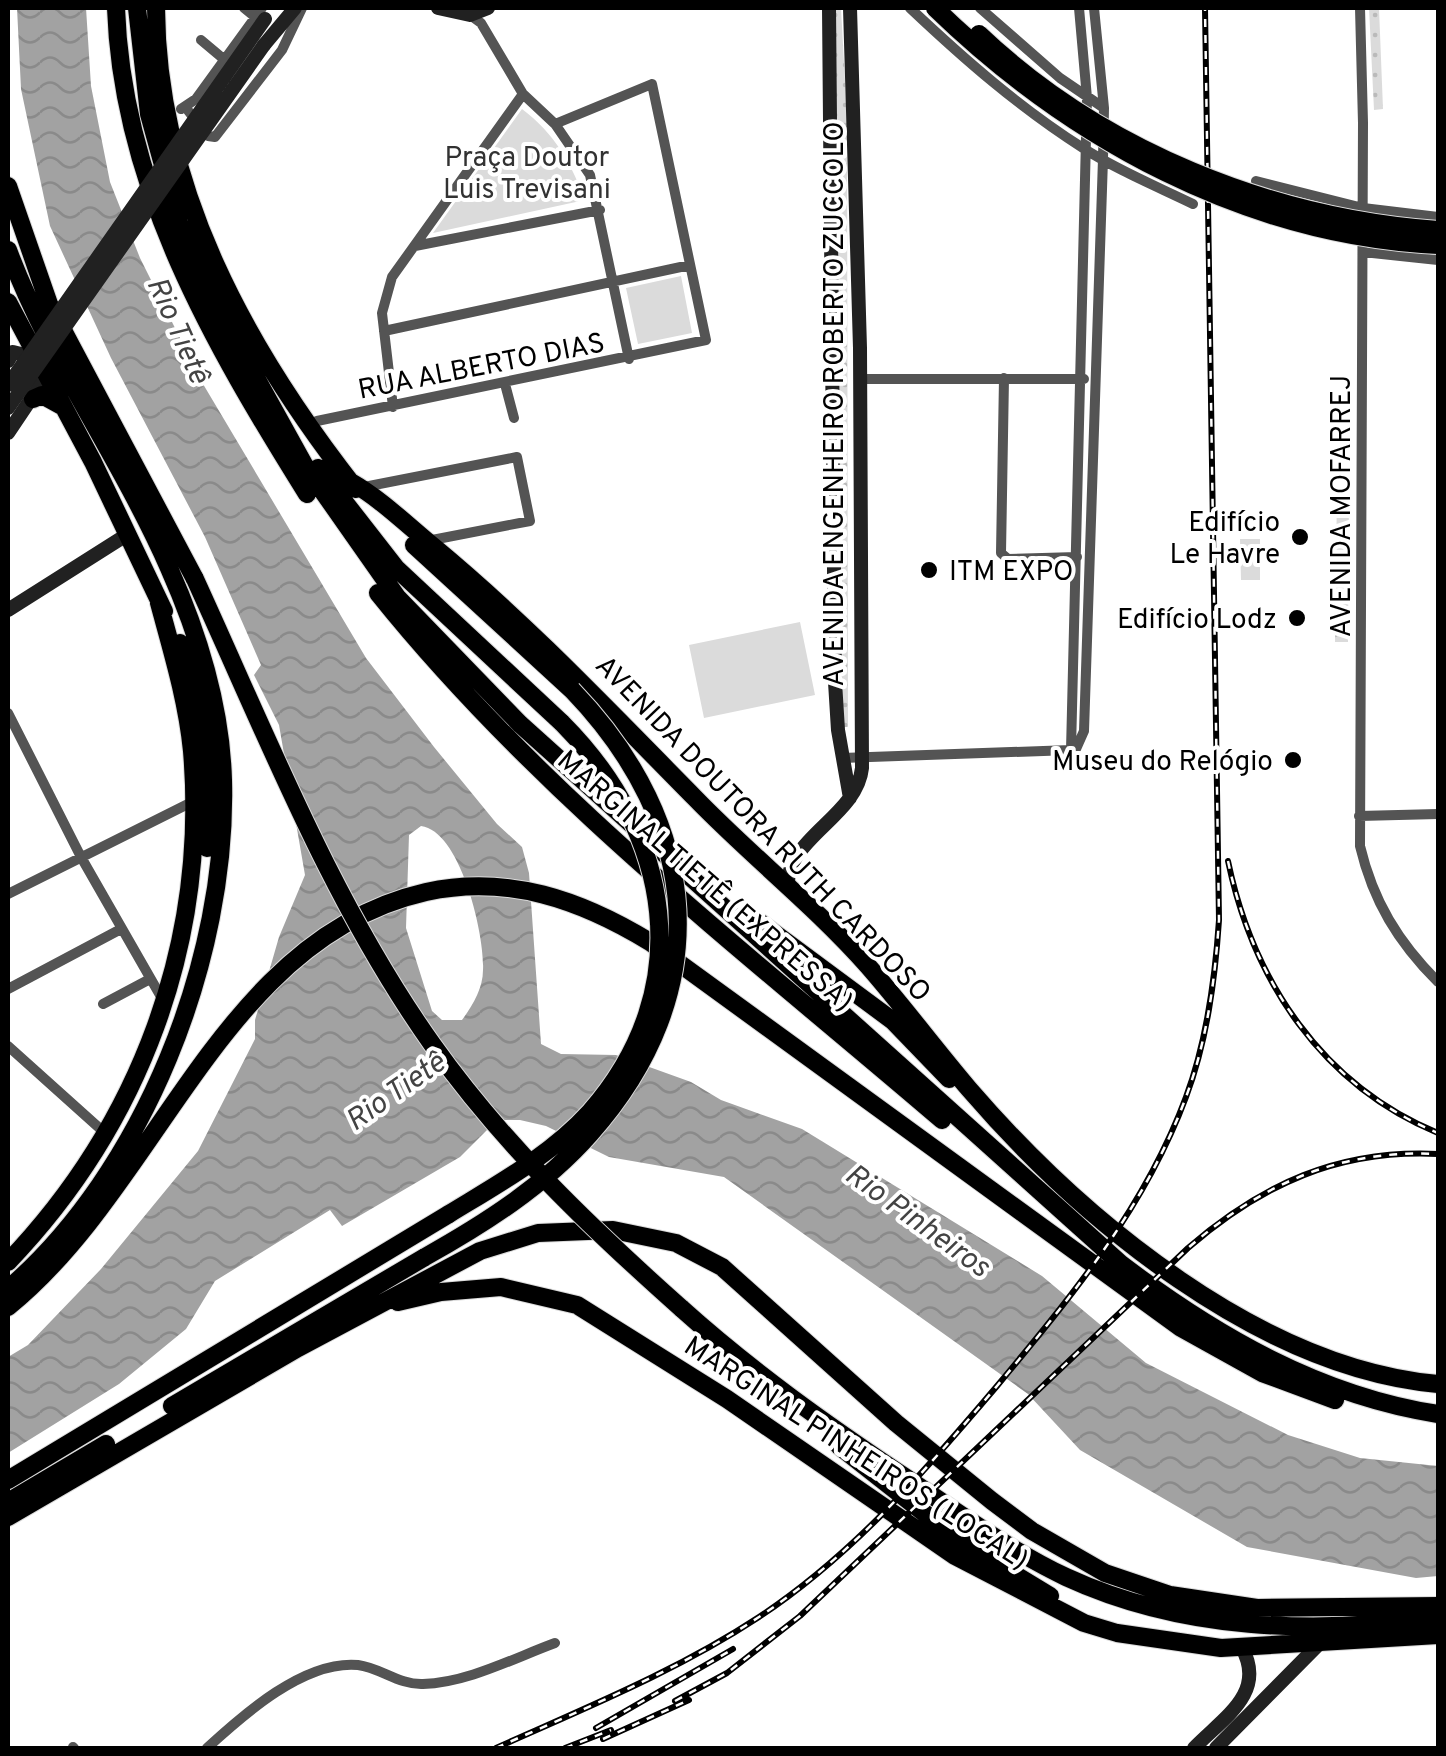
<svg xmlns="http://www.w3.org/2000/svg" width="1446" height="1756" font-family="Overpass,sans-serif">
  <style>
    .grass { fill: url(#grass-dots) }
    .park { fill: #dbdbdb }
    .water { fill: url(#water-waves); fill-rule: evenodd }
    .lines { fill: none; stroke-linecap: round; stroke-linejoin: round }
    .highway-casing { stroke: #dbdbdb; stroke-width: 20 }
    .street { stroke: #545454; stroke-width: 10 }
    .secondary { stroke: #212121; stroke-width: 14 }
    .highway { stroke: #000; stroke-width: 18 }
    .rail-casing { stroke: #000; stroke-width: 6 }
    .rail { stroke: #fff; stroke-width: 2.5; stroke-dasharray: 8; stroke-linecap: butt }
    .highway-bridge-casing { stroke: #dbdbdb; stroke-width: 20; stroke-linecap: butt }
    .secondary-bridge { stroke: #212121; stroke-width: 14 }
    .highway-bridge { stroke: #000; stroke-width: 18 }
    .poi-dot { fill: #000; stroke: #fff; stroke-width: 4 }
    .labels { text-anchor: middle; stroke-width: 8; stroke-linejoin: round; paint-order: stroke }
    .park-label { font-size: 28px; fill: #323232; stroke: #fff }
    .street-label { font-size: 28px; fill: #000; stroke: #fff }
    .poi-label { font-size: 28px; fill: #000; stroke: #fff; text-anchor: end }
    .water-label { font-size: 30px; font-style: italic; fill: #434343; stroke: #fff }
  </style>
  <defs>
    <pattern id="grass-dots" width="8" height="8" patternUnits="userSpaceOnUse" patternTransform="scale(2.5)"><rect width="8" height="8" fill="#dbdbdb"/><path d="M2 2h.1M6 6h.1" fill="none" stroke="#bababa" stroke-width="1.8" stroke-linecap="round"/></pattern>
    <pattern id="water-waves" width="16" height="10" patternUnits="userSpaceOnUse" patternTransform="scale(2.5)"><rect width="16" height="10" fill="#a2a2a2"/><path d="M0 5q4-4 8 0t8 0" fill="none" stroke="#8a8a8a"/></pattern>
  </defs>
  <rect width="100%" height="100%" fill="#fff"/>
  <path class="grass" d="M 833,8 L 841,8 L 847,116 L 848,727 L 839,727 Z
    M 1369,8 L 1379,8 L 1383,109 L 1374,110 Z
    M 1337,489 L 1349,489 L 1348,642 L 1335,642 Z"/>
  <path class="park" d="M 522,109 C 555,134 571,163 585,200 L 433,233 Z
    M 681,276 L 692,333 L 638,344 L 626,288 Z
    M 1240,539 L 1260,539 L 1260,580 L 1241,580 Z
    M 800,622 L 815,695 L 704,718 L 689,645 Z"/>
  <path class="water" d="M 17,8 L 86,8 L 91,86 L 110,182 L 140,258 L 203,384 L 366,658 L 434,747 L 497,824 L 522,847 L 529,873 L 541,1044 L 561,1054 L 616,1055 L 691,1082 L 721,1100 L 802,1129 L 1042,1276 L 1146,1363 L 1288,1435 L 1360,1458 L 1438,1466 L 1438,1576 L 1416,1578 L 1247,1547 L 1080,1450 L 1028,1394 L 724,1177 L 609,1157 L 546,1126 L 520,1120 L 497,1120 L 460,1157 L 342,1226 L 330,1210 L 215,1281 L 186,1329 L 119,1384 L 8,1453 L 8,1357 L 28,1345 L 101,1269 L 198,1151 L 255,1039 L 255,1020 L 279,937 L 305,875 L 279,725 L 254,675 L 261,665 L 205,537 L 111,358 L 50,226 L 21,89 ZM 421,826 C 461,831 485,936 483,970 C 483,988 473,1005 462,1020 L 442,1020 L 432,1011 L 406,928 L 409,835 Z"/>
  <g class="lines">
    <g class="highway-casing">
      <path id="highway" d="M 116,8 C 122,188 214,345 307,494
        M 137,8 L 149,114 L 179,223 L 223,318 L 305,466 L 397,597 L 520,724 L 1121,1264 C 1216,1336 1320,1396 1438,1414
        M 156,8 C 157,189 247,350 356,489
        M 8,186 L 49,304 L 195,579
        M 8,250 C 50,362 121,459 169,568 C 198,633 221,708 223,780 C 228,959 144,1172 8,1289
        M 8,302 L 93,462 L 164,611
        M 33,399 L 42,395 L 62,406
        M 318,468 L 396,568 L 562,723
        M 351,482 C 381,499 407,525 434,547 C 528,625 609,711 695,798 C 751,856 815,906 868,966 C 903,1006 935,1049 969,1089 C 1082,1220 1260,1368 1438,1384
        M 414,545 L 572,690
        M 378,593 C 540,795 746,952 942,1120
        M 180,643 C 206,708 210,779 207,848
        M 754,918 L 893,1021 L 949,1079
        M 8,1262 C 140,1124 208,943 192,751 C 187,700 172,651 159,603
        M 398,1302 L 441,1292 L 501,1287 L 577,1305 L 727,1399 L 955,1556 L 1084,1623 L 1117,1633 L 1221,1648 L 1438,1635
        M 8,1307 C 159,1185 221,938 426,892 C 508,874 581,900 650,942 L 1181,1328 L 1262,1373 L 1335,1400
        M 681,1308 C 751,1371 827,1425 905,1477 C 957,1512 1009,1550 1066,1577 C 1183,1631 1313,1634 1438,1618
        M 172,1406 L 425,1257
        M 839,1446 L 960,1541 L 1050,1596
        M 8,1480 L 449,1214
        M 8,1502 L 106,1444
        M 8,1517 L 298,1348 L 480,1251 L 538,1233 L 613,1230 L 676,1243 L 722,1267 L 896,1423 L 992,1501 L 1032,1531 L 1105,1573 L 1170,1595 L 1257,1608 L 1438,1606"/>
    </g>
    <path class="street" d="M 244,8 L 255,17
      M 910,8 C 964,59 1020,108 1083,148 C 1117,170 1156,186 1193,204
      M 980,8 L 1060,78 L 1104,108
      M 1360,8 L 1363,123 L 1360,846 C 1373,901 1398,942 1438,982
      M 470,15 L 481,23 L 523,94 L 555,124 L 590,175 L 629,359
      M 201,40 L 226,61
      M 186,108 L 208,136 L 215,137 L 282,50 L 302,8
      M 181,109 L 196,99 L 262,8
      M 1256,181 L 1363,208 L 1438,217
      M 415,246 L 600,210
      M 1363,252 L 1438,260
      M 384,331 L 690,265
      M 1004,378 L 1001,553 L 1008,559 L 1077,557
      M 860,379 L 1084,379
      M 505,384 L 514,418
      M 393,407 L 382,313 L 392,277 L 523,94
      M 317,421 L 706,340 L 652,84 L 555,124
      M 364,487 L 517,457 L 530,521 L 427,541
      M 8,713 L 81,857 L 164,1002
      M 1076,749 L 1071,750 L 1087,98 L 1079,8
      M 1076,749 L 1084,731 L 1103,159 L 1104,108 L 1094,8
      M 842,758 L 1071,750
      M 1359,816 L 1438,814
      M 8,894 L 194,801
      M 8,989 L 121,929
      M 103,1004 L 150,979
      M 8,1046 L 106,1134
      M 73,1747 L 74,1748
      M 207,1748 C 243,1715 304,1660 358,1665 C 381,1668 399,1685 423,1684 C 467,1683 514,1658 555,1643"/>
    <path class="secondary" d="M 438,8 L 470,15 L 488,8
      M 829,8 L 835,682 L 838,730 L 850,798
      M 264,45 L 295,8
      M 8,361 L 13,352 L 21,354 L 41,384 L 8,433
      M 8,610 L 128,534
      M 788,888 C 784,839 857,817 862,768 L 860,348 L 850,8
      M 1194,1748 C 1223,1718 1267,1693 1242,1648
      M 1216,1748 L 1319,1644"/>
    <use href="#highway" class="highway"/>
    <g class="rail-casing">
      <path id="rail" d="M 1228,861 C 1253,981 1322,1085 1438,1133
        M 675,1701 L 727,1673 L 800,1616 L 1188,1248 C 1262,1184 1339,1149 1438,1154
        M 596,1728 L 733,1649
        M 603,1739 L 689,1700
        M 496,1748 C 585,1708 677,1671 759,1617 C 853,1555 925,1471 997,1386 C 1071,1297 1145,1208 1186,1097 C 1207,1041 1215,980 1219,920 L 1205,8
        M 565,1748 L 611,1730"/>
    </g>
    <use href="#rail" class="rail"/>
    <g class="highway-bridge-casing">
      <path id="highway-bridge" d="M 935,8 C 1070,139 1246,236 1438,245
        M 979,34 C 1101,150 1271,218 1438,230
        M 195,579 C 267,736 332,903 432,1044 C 503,1144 590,1227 681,1308
        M 449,1214 C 498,1184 551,1155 590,1112 C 699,988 672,833 562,723
        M 425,1257 C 484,1224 544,1186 590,1134 C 717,991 702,825 572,690"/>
    </g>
    <path class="secondary-bridge" d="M 8,385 L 265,19
      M 8,408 L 264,45"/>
    <use href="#highway-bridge" class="highway-bridge"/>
  </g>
  <g class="poi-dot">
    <circle cx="1300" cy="537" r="10"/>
    <circle cx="929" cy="570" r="10"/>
    <circle cx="1297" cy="618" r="10"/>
    <circle cx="1293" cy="760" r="10"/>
  </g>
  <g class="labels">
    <g class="park-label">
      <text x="527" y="166">Praça Doutor<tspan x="527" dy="32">Luis Trevisani</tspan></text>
    </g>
    <g class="street-label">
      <text transform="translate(481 365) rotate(-11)" y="10">RUA ALBERTO DIAS</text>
      <text transform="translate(833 404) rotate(-90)" y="10">AVENIDA ENGENHEIRO ROBERTO ZUCCOLO</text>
      <text transform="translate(1340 506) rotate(-90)" y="10">AVENIDA MOFARREJ</text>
      <text transform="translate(764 828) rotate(46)" y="10">AVENIDA DOUTORA RUTH CARDOSO</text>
      <text transform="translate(706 880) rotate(41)" y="10">MARGINAL TIETÊ (EXPRESSA)</text>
      <text transform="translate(857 1452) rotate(33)" y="10">MARGINAL PINHEIROS (LOCAL)</text>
    </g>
    <g class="poi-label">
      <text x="1280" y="531">Edifício<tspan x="1280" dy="32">Le Havre</tspan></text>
      <text x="949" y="580" text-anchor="start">ITM EXPO</text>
      <text x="1277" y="628">Edifício Lodz</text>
      <text x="1273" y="770">Museu do Relógio</text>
    </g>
    <g class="water-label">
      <text transform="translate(179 330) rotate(66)" y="10">Rio Tietê</text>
      <text transform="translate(395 1091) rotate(-35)" y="10">Rio Tietê</text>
      <text transform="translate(918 1220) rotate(36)" y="10">Rio Pinheiros</text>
    </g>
  </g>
  <rect width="1446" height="1756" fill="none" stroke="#000000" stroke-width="20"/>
</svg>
